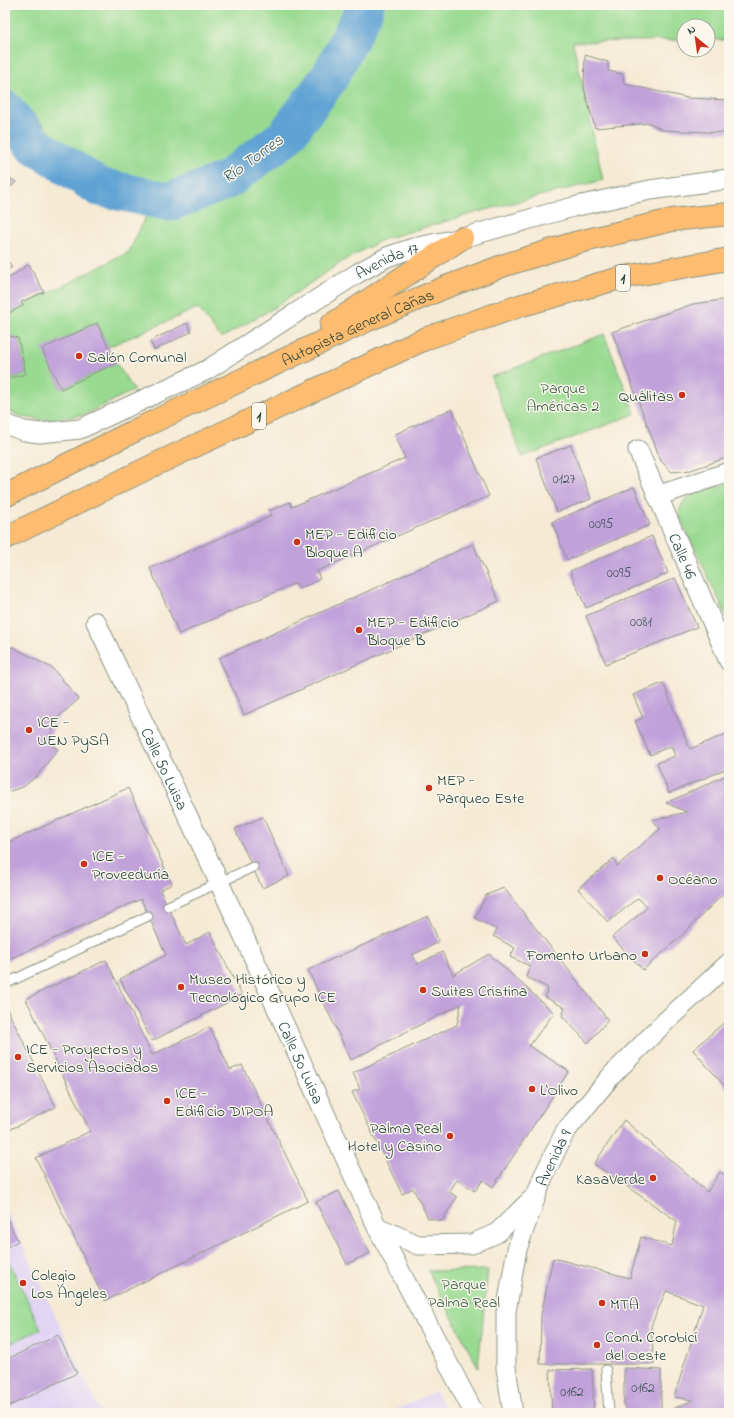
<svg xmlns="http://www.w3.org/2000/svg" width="734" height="1418" font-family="'Indie Flower',sans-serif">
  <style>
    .built { fill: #e1d4f4 }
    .green { fill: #99da91; stroke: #5c8c62 }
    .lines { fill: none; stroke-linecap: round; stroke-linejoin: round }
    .river { stroke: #5fa2d3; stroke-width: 39 }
    .building { fill: #c1a1da }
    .service-casing { stroke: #8a9484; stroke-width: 11 }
    .minor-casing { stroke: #8a9484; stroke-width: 21 }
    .trunk-casing { stroke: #8a9484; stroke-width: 24 }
    .service { stroke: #fff; stroke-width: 9 }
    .minor { stroke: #fff; stroke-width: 19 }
    .trunk { stroke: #fdbc70; stroke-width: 22 }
    .poi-dot { fill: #c8321e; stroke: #fbf7ec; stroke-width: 1.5 }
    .labels { text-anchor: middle; stroke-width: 3; stroke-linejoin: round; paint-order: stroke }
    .number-label { font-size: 14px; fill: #48565e }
    .shield { fill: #fbf7ec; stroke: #61756b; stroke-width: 1 }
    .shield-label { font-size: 15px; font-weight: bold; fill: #1f3d34 }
    .street-label { font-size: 16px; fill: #1f3d34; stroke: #fbf7ec }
    .poi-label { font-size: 16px; fill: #1f3d34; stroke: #fbf7ec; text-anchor: start }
    .park-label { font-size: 16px; fill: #375c47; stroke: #fbf7ec }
    .water-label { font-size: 17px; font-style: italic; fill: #325b64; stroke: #fbf7ec }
  </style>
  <rect width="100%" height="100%" fill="#fbf7ec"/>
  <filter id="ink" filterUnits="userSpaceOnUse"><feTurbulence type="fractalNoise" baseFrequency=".025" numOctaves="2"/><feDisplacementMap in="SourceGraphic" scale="8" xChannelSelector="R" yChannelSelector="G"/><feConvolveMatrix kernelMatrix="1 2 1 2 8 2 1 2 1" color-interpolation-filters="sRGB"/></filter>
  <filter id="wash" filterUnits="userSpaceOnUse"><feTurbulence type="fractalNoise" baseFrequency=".012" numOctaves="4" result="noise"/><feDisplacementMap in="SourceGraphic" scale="16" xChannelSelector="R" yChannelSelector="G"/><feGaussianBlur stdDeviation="0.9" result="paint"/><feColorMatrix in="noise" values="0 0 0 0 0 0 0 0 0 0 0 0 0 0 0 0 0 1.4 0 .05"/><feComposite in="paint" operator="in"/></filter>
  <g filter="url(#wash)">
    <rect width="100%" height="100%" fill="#f5ead4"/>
    <path class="built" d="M 5,1207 L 75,1358 L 101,1413 L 5,1413 Z
      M 436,1391 L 447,1413 L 389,1413 Z"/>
    <path class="green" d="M 5,5 L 729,5 L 729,40 L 708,40 L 708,26 L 684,26 L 684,40 L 573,42 L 603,180 L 485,210 L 384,239 L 343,261 L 272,309 L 221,338 L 198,308 L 108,347 L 97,323 L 43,349 L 61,389 L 116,363 L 134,390 L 86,414 L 72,417 L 43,420 L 22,417 L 5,409 L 5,379 L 26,374 L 18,338 L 5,335 L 5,315 L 129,252 L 162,182 L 105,171 L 52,134 L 8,89 L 5,78 Z
      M 604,334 L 635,414 L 522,457 L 491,377 Z
      M 729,483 L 729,621 L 680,517 C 679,510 681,503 687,498 C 693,493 720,486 729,483 Z
      M 5,1253 L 41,1329 L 5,1346 Z
      M 488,1270 L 478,1367 L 428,1271 Z"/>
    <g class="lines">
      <path class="river" d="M 5,110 L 33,144 L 99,187 L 170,202 L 227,180 L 285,137 L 329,78 L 362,15 L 365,5"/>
    </g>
    <g id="blocks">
      <path class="building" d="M 585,55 L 608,62 L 608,71 L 623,74 L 624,84 L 688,98 L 729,100 L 729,133 L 662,130 L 650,123 L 595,128 L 584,88 Z
        M 5,175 L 16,182 L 5,193 Z
        M 5,257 L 12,267 L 5,272 Z
        M 29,264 L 44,292 L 21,302 L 23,306 L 5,315 L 5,281 Z
        M 729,299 L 729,457 L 691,470 L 672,472 L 661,461 L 612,332 L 693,304 Z
        M 97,323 L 116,363 L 61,389 L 42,349 Z
        M 187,323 L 191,332 L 154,350 L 150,341 Z
        M 5,335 L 18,338 L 26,374 L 5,379 Z
        M 452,409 L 489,496 L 317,571 L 320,579 L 299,589 L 296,583 L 179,634 L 150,568 L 271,516 L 269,511 L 290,502 L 292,507 L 405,458 L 395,434 Z
        M 571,445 L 591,499 L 557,512 L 536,458 Z
        M 634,487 L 650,525 L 567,560 L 552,522 Z
        M 652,536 L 668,573 L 586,608 L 570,571 Z
        M 473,544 L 499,601 L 244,715 L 219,658 Z
        M 675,578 L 697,627 L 606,664 L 586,616 Z
        M 5,647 L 13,647 L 52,668 L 79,699 L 57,718 L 48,743 L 58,749 L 37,776 L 23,787 L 7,792 L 5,791 Z
        M 663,683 L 690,749 L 729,733 L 729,768 L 669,793 L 657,763 L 675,756 L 671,746 L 650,755 L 635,721 L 643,718 L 633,695 Z
        M 729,774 L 729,901 L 722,895 L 679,938 L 643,970 L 612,937 L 648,907 L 638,898 L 608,922 L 578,889 L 614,858 L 617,866 L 660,829 L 653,820 L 687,812 L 666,803 Z
        M 128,788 L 172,884 L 160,890 L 186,945 L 210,932 L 242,995 L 152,1041 L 120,979 L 166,955 L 141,899 L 5,961 L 5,844 Z
        M 263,817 L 289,876 L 262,888 L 235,829 Z
        M 504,888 L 608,1020 L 588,1043 L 562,1016 L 565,1008 L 545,997 L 548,988 L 526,977 L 530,966 L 510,957 L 515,948 L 493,936 L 497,930 L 475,918 L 486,895 Z
        M 428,916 L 439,942 L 412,955 L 418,964 L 442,952 L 453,975 L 489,954 L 554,1013 L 529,1046 L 569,1071 L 493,1187 L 483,1180 L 475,1191 L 457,1180 L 449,1192 L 457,1197 L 442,1221 L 428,1218 L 413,1188 L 402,1194 L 352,1092 L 360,1089 L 353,1073 L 457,1025 L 461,1004 L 351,1060 L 308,970 Z
        M 106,960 L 152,1055 L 210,1027 L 230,1070 L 242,1065 L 308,1201 L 105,1301 L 36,1158 L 90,1131 L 26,999 Z
        M 5,1005 L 56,1107 L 5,1132 Z
        M 729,1018 L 729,1091 L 693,1050 Z
        M 624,1120 L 707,1192 L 720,1172 L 729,1177 L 729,1413 L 667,1413 L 666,1412 L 693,1400 L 674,1397 L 703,1305 L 666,1291 L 651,1326 L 654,1364 L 540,1364 L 541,1315 L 553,1258 L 630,1278 L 641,1237 L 672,1246 L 677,1221 L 594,1164 Z
        M 339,1191 L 370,1253 L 347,1264 L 316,1202 Z
        M 5,1214 L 18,1241 L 5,1248 Z
        M 58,1335 L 77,1373 L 5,1408 L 5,1360 Z
        M 624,1368 L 661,1370 L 661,1408 L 664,1413 L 628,1413 L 624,1405 Z
        M 592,1369 L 594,1413 L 552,1413 L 550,1370 Z"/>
    </g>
  </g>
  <g filter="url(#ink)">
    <use href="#blocks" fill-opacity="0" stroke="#8a9484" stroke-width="1"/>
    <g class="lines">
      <g class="service-casing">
        <path id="service" d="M 168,906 L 253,867
          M 5,984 L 148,916
          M 606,1370 L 609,1413"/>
      </g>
      <g class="minor-casing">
        <g id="minor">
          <path id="s1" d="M 5,424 L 24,431 L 40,433 L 80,429 L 207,370 L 358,273 L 387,257 L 413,248 L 462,238 L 573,207 L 650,190 L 729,179"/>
          <path id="s2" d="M 638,450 L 729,661"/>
          <path d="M 657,496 L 729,472"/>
          <path id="s3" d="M 96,622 L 219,882 L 377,1227 L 474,1413"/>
          <path d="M 377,1227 L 418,1245 L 472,1244 L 497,1233 L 532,1199"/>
          <path id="s4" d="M 513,1413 L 506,1368 L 506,1312 L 517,1249 L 543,1177 L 565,1132 L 612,1075 L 666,1021 L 729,963"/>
        </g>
      </g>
      <g class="trunk-casing">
        <g id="trunk">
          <path d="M 331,325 L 462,238"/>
          <path id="s5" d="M 5,496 L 140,428 L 366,321 L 446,287 L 505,265 L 575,243 L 672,220 L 729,214"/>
          <path d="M 5,538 L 154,465 L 427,338 L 519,306 L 624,277 L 729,259"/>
        </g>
      </g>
      <use href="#service" class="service"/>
      <use href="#minor" class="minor"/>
      <use href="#trunk" class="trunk"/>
    </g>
  </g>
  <g class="poi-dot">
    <circle cx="79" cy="356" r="4"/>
    <circle cx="682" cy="395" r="4"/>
    <circle cx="297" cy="542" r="4"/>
    <circle cx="359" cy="630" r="4"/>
    <circle cx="29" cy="730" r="4"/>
    <circle cx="429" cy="788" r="4"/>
    <circle cx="84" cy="864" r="4"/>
    <circle cx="660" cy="878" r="4"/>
    <circle cx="645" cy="954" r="4"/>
    <circle cx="181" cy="987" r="4"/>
    <circle cx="423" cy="990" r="4"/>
    <circle cx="18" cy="1057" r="4"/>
    <circle cx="532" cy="1089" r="4"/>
    <circle cx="167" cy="1101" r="4"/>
    <circle cx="450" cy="1136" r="4"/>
    <circle cx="653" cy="1178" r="4"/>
    <circle cx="23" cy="1283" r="4"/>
    <circle cx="602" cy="1303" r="4"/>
    <circle cx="597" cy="1345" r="4"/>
  </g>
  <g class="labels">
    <g class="number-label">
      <text x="564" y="483">0127</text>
      <text x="601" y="528">0095</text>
      <text x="619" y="577">0095</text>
      <text x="641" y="626">0081</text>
      <text x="643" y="1392">0162</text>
      <text x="572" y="1396">0162</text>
    </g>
    <g class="shield">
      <rect x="616" y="265" width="14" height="26" rx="3"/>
      <rect x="252" y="403" width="14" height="26" rx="3"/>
    </g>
    <g class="shield-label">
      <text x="623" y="283">1</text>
      <text x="259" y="421">1</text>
    </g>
    <g class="street-label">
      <text dy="6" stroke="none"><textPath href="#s1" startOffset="428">Avenida 17</textPath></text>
      <text dy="6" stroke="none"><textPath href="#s5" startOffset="391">Autopista General Cañas</textPath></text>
      <text dy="6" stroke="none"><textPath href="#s2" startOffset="115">Calle 46</textPath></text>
      <text dy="6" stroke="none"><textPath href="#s3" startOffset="162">Calle 50 Luisa</textPath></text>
      <text dy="6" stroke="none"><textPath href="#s3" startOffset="486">Calle 50 Luisa</textPath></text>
      <text dy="6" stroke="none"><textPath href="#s4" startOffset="264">Avenida 9</textPath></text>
    </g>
    <g class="poi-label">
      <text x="87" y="362">Salón Comunal</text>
      <text x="674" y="401" text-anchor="end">Quálitas</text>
      <text x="305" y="539">MEP - Edificio<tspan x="305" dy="18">Bloque A</tspan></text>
      <text x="367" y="627">MEP - Edificio<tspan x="367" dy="18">Bloque B</tspan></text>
      <text x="37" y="727">ICE -<tspan x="37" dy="18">UEN PySA</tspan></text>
      <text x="437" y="785">MEP -<tspan x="437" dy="18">Parqueo Este</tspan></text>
      <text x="92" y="861">ICE -<tspan x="92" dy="18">Proveeduría</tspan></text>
      <text x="668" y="884">Océano</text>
      <text x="637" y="960" text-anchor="end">Fomento Urbano</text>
      <text x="189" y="984">Museo Histórico y<tspan x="189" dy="18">Tecnológico Grupo ICE</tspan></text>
      <text x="431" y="996">Suites Cristina</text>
      <text x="26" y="1054">ICE - Proyectos y<tspan x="26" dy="18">Servicios Asociados</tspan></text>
      <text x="540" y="1095">L'Olivo</text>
      <text x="175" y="1098">ICE -<tspan x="175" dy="18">Edificio DIPOA</tspan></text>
      <text x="442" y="1133" text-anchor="end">Palma Real<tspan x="442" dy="18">Hotel y Casino</tspan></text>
      <text x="645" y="1184" text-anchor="end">KasaVerde</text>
      <text x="31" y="1280">Colegio<tspan x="31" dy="18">Los Ángeles</tspan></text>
      <text x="610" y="1309">MTA</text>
      <text x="605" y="1342">Cond. Corobicí<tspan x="605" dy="18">del Oeste</tspan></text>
    </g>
    <g class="park-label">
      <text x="563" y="393">Parque<tspan x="563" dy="18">Américas 2</tspan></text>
      <text x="464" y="1289">Parque<tspan x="464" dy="18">Palma Real</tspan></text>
    </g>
    <g class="water-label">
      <text transform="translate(252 158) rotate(-36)" y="6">Río Torres</text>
    </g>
  </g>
  <rect width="734" height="1418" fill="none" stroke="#fbf7ec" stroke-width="20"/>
  <g transform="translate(696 38) rotate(331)"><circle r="19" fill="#fbf7ec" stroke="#a3ada2"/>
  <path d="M0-3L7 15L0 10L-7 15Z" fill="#c8321e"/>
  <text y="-6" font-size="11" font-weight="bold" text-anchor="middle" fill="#1f3d34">N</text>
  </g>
</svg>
